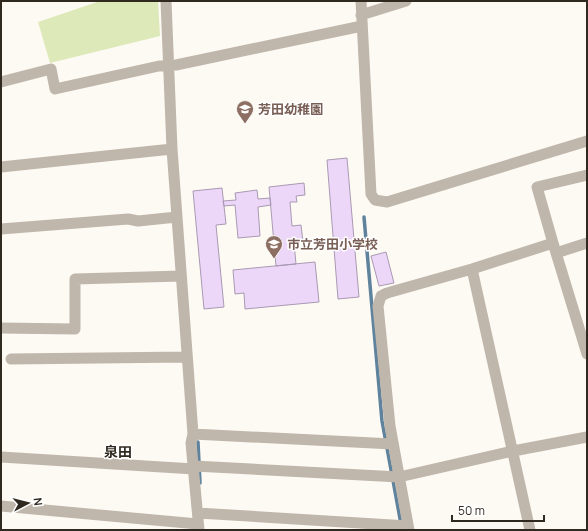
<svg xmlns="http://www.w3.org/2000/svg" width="588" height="531" font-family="Manrope,'Noto Sans JP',sans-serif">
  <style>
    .green { fill: #dde9b9 }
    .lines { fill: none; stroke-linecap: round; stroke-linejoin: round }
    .stream { stroke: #5f829d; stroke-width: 3.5 }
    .building { fill: #ecd7f9; stroke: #a999b2 }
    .street { stroke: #c0b7ac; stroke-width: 11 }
    .labels { text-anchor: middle; stroke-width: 3; stroke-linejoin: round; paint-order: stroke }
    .education-label { font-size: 13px; font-weight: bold; fill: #785e54; stroke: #fff; text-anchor: start }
    .neighbourhood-label { font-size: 14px; font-weight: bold; fill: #2f291f; stroke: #fff }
  </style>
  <rect width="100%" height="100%" fill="#fdfaf4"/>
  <path class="green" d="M 100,1 L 158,1 L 160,36 L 50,63 L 38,22 Z"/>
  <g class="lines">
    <path class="stream" d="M 364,217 L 382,421 L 401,524
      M 198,442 L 200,483"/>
  </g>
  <path class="building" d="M 347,158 L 359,297 L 338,299 L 327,160 Z
    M 304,183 L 305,195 L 296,196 L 297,202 L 290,202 L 292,226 L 301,225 L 303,242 L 294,243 L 296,264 L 276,266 L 269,187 Z
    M 222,188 L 226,224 L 216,225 L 224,307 L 204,309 L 193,191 Z
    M 257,190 L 258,199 L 270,198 L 271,205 L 258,207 L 260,236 L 238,238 L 235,205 L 224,206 L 223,201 L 236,200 L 235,193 Z
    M 386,252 L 394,283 L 379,286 L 371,256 Z
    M 315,262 L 319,302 L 245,309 L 244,293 L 235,294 L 233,270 Z"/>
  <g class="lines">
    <path class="street" d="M 166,1 L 172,149 L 193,434 L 191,443 L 199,530
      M 361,1 L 371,194 L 375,200 L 387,202 L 587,141
      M 361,15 L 406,1
      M 1,82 L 51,69 L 55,89 L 159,66 L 176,65 L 362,26
      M 1,167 L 172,149
      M 587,175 L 537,187 L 553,243 L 587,354
      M 1,229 L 128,219 L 138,221 L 177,217
      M 556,253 L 587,243
      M 472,269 L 530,530
      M 1,328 L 75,329 L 75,279 L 181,276
      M 11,359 L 187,357
      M 193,434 L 393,444
      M 1,457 L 194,469
      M 194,466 L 399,477 L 513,451 L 587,437
      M 1,506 L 198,524
      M 198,513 L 408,526
      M 409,530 L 390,426 L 378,306 L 381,296 L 387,293 L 472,269 L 553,243"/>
  </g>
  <defs>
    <g id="school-pin" transform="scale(0.9)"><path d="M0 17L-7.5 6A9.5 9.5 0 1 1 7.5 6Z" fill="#8d6e63" stroke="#fff"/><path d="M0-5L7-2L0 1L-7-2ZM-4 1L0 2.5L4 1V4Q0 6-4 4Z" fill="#fff"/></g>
  </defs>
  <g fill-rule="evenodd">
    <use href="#school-pin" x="245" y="109"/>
    <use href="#school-pin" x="274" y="244"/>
  </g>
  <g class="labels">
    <g class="education-label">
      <text x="258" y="114">芳田幼稚園</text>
      <text x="287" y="249">市立芳田小学校</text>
    </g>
    <g class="neighbourhood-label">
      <text x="118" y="457">泉田</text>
    </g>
  </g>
  <rect width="588" height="531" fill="none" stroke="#2f291f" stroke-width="4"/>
  <g transform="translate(28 503) rotate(83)" stroke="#ffffff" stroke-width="3" paint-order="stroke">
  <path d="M0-3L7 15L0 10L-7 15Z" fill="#2f291f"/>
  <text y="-6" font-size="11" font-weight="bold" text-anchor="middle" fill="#2f291f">N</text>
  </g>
  <path d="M452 515v6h92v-6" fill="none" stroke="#2f291f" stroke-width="2"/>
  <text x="458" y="515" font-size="12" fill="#2f291f" stroke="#ffffff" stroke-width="3" paint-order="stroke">50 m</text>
</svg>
